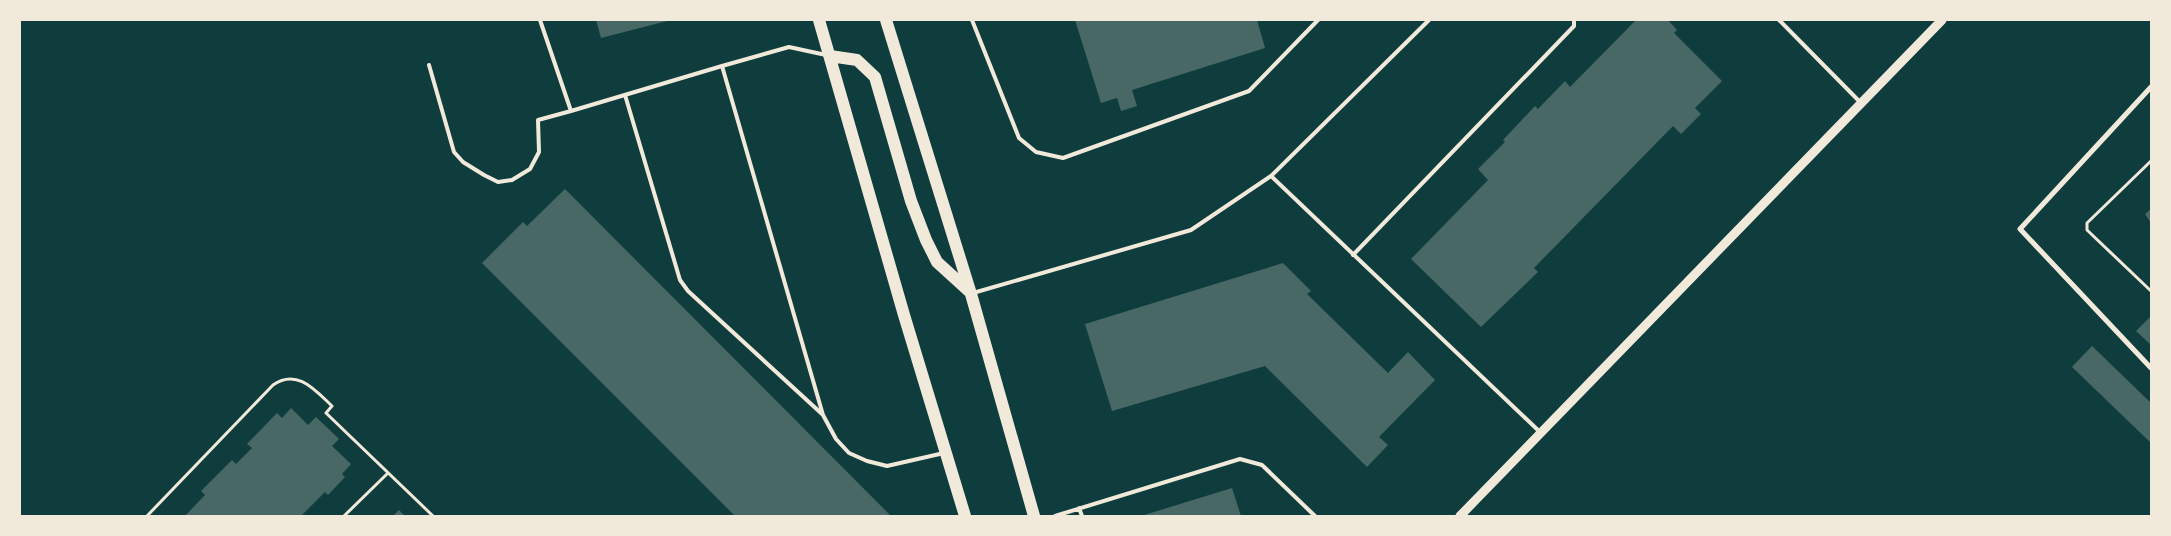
<svg xmlns="http://www.w3.org/2000/svg" width="2171" height="536" font-family="'Open Sans',sans-serif">
  <style>
    .building { fill: #486865 }
    .lines { fill: none; stroke-linecap: round; stroke-linejoin: round }
    .path { stroke: #f1e9da; stroke-width: 3 }
    .service { stroke: #f1e9da; stroke-width: 4 }
    .minor { stroke: #f1e9da; stroke-width: 5 }
    .tertiary { stroke: #f1e9da; stroke-width: 9 }
    .primary { stroke: #f1e9da; stroke-width: 12 }
  </style>
  <rect width="100%" height="100%" fill="#0f3d3e"/>
  <path class="building" d="M 596,20 L 667,20 L 667,21 L 601,38 Z
    M 1075,20 L 1257,20 L 1265,48 L 1132,90 L 1137,106 L 1121,111 L 1117,98 L 1101,103 Z
    M 1636,20 L 1668,20 L 1677,30 L 1674,33 L 1722,81 L 1695,108 L 1701,114 L 1681,134 L 1673,126 L 1534,268 L 1538,272 L 1481,327 L 1411,259 L 1488,180 L 1478,169 L 1505,142 L 1503,140 L 1535,106 L 1538,109 L 1565,81 L 1570,87 Z
    M 565,189 L 891,516 L 735,516 L 482,263 L 523,222 L 527,226 Z
    M 2151,209 L 2151,223 L 2145,214 Z
    M 1283,263 L 1311,291 L 1307,294 L 1388,373 L 1408,352 L 1435,380 L 1379,437 L 1388,445 L 1367,467 L 1265,366 L 1112,411 L 1085,324 Z
    M 2151,316 L 2151,345 L 2136,331 Z
    M 2092,346 L 2151,403 L 2151,443 L 2072,367 Z
    M 291,408 L 308,425 L 316,417 L 339,439 L 332,446 L 351,464 L 342,474 L 345,477 L 328,495 L 325,492 L 301,516 L 185,516 L 205,495 L 201,491 L 232,460 L 236,464 L 252,448 L 247,444 L 277,413 L 282,418 Z
    M 1232,488 L 1241,516 L 1141,516 Z
    M 399,510 L 405,516 L 393,516 Z"/>
  <g class="lines">
    <path class="path" d="M 2151,161 L 2087,223 L 2087,230 L 2151,291
      M 147,516 L 273,385 C 297,368 315,390 332,406 L 326,413 L 433,516
      M 344,516 L 388,473"/>
    <path class="service" d="M 540,20 L 571,111 L 722,66
      M 972,20 L 1019,138 L 1036,152 L 1063,158 L 1249,91 L 1318,20
      M 1429,20 L 1271,176 L 1541,433
      M 1779,20 L 1860,102
      M 826,55 L 789,47 L 722,66 L 823,415 L 836,439 L 849,453 L 867,461 L 887,466 L 944,453
      M 429,65 L 454,152 L 463,162 L 484,175 L 498,182 L 512,180 L 530,169 L 539,152 L 538,120 L 571,111
      M 625,95 L 680,280 L 688,291 L 822,414
      M 1353,255 L 1574,26 L 1574,20
      M 973,293 L 1191,230 L 1271,176
      M 1079,508 L 1082,516
      M 1055,516 L 1240,459 L 1262,465 L 1315,516"/>
    <path class="minor" d="M 2151,87 L 2020,229 L 2151,368"/>
    <path class="tertiary" d="M 1460,516 L 1942,20"/>
    <path class="primary" d="M 819,20 L 904,315 L 965,516
      M 886,20 L 971,294 L 1034,516
      M 830,56 L 857,60 L 875,77 L 911,201 L 926,240 L 937,262 L 970,292"/>
  </g>
  <rect width="2171" height="536" fill="none" stroke="#f1e9da" stroke-width="42"/>
</svg>
